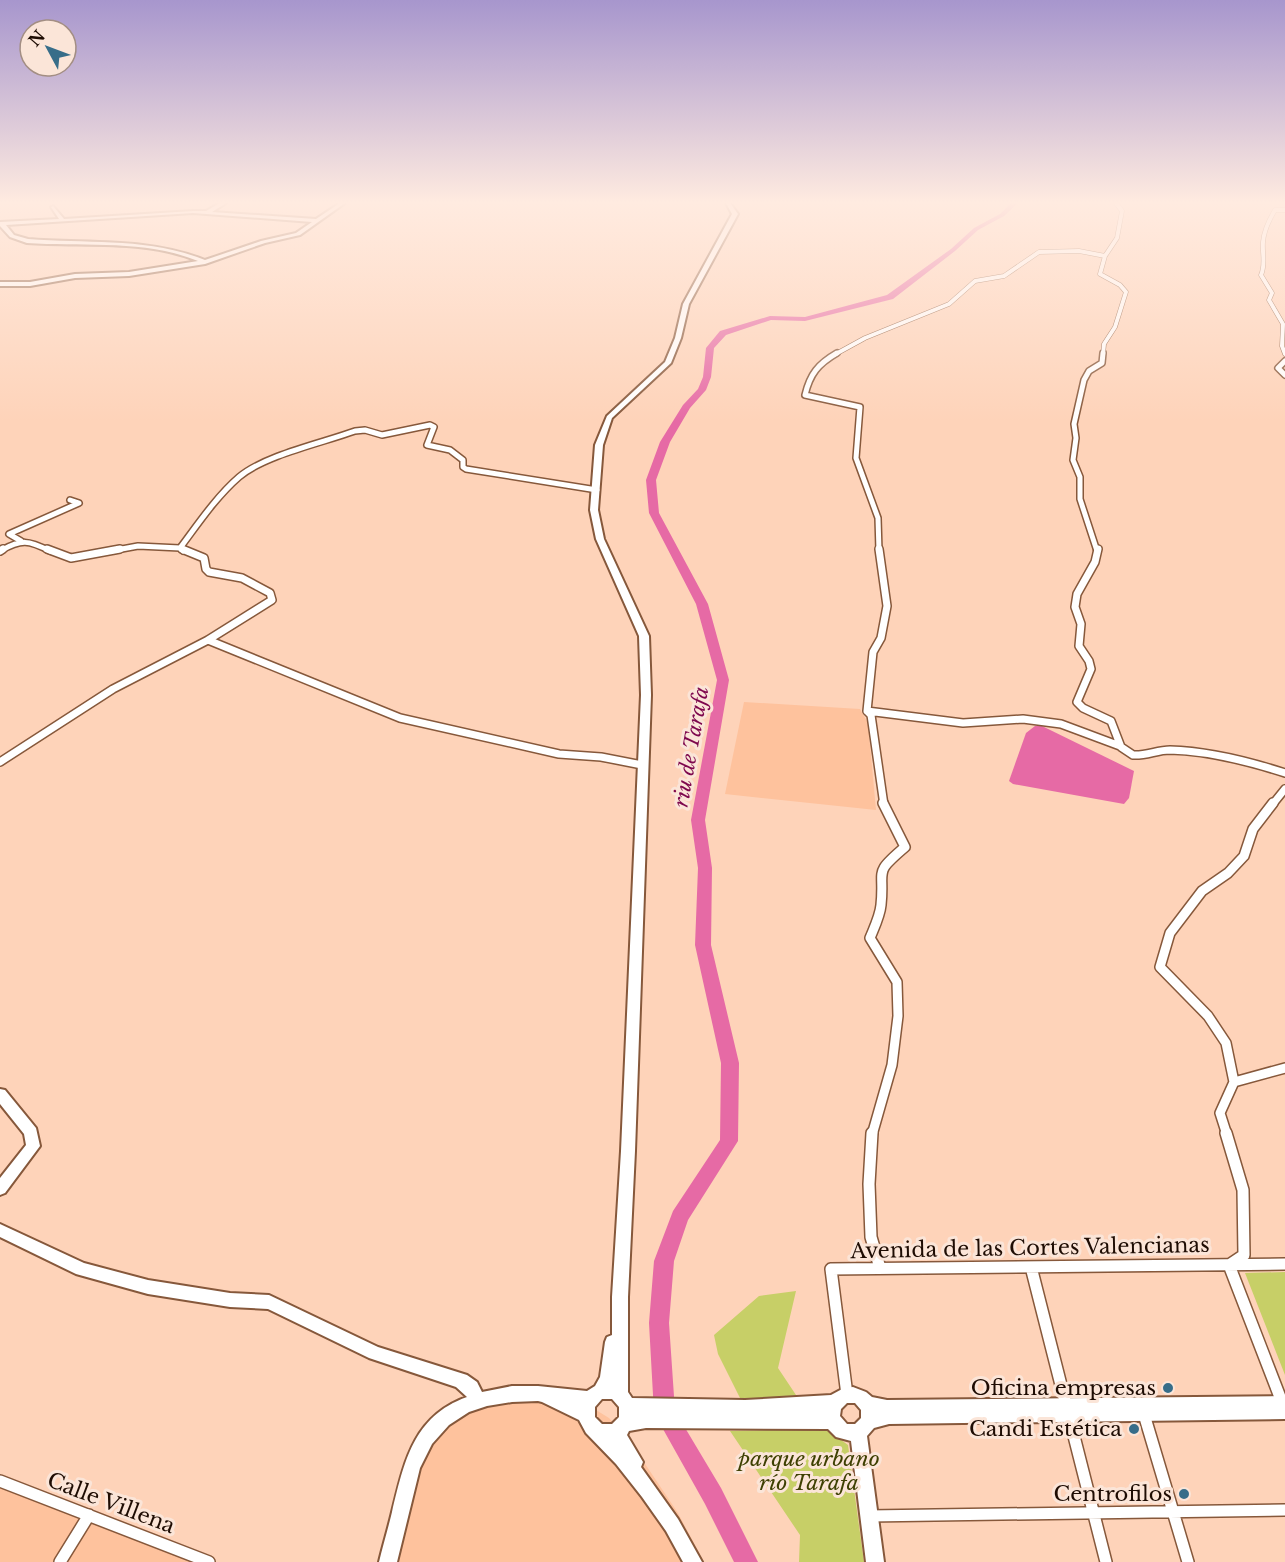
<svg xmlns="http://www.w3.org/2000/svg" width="1285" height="1562" font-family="'Libre Baskerville',serif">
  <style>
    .built { fill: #fec29d }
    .green { fill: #c7cf67 }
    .water { fill: #e66aa5 }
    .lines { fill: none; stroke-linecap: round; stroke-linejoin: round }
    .river { fill: #e66aa5; fill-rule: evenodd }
    .street-far4-casing { stroke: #86583b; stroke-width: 5 }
    .street-far3-casing { stroke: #86583b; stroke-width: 8 }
    .street-far2-casing { stroke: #86583b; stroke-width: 10 }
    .street-far1-casing { stroke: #86583b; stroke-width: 12 }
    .street-casing { stroke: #86583b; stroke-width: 14 }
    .secondary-casing { stroke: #86583b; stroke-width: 4 }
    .street-far4 { stroke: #fff; stroke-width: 4 }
    .street-far3 { stroke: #fff; stroke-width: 5 }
    .street-far2 { stroke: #fff; stroke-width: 7 }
    .street-far1 { stroke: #fff; stroke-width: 9 }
    .street { stroke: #fff; stroke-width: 11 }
    .secondary { fill: #fff; fill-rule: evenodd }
    .poi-dot { fill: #376d89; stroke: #fbe5d8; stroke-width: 2 }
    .labels { text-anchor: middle; stroke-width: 6; stroke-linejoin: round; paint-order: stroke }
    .water-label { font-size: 20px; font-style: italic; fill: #7e074d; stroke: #fbe5d8 }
    .near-street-label { font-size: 21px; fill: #1e0c03; stroke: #fbe5d8 }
    .near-poi-label { font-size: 21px; fill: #1e0c03; stroke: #fbe5d8; text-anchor: end }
    .near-park-label { font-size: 21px; font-style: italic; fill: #3e4002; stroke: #fbe5d8 }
  </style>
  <rect width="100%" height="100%" fill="#fed3b9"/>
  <path class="built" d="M 744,702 L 860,709 L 868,723 L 876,810 L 725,794 Z
    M 498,1394 L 580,1404 L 596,1410 L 609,1418 L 629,1440 L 678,1513 L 704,1562 L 388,1562 L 427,1437 Z
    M 0,1481 L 209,1562 L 0,1562 Z"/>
  <path class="green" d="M 1285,1272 L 1285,1375 L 1245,1273 Z
    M 796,1291 L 778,1368 L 804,1407 L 745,1408 L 718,1354 L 714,1335 L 759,1296 Z
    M 826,1429 L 848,1445 L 864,1562 L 799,1562 L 800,1535 L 730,1431 Z"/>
  <path class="water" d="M 1035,726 L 1042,726 L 1134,771 L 1129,798 L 1124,804 L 1013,784 L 1009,781 L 1026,733 Z"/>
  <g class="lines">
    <path class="river" d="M 1011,203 L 1018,203 L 1004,216 L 978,230 L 955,251 L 893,299 L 805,321 L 771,320 L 726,335 L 714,348 L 711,377 L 706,390 L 690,408 L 670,442 L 656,480 L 659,513 L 708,604 L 729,680 L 705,820 L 712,868 L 711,945 L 739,1063 L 738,1141 L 688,1220 L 674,1261 L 669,1323 L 675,1411 L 721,1488 L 758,1562 L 734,1562 L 705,1504 L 654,1413 L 649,1323 L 654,1261 L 673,1211 L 720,1140 L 721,1063 L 695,945 L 698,868 L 691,820 L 717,680 L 696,604 L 649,513 L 646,480 L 660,442 L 683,405 L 698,389 L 703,377 L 706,348 L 720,331 L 770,316 L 805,317 L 887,295 L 951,249 L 974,228 L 1000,214 Z"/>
    <g class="street-far4-casing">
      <path id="street-far4" d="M 1285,210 L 1275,210 C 1269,220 1264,230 1263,242 C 1262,254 1266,264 1261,275 L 1272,293 L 1269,300 L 1283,324 L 1282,346 L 1285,354
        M 834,355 L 865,338 L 949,304 L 975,281 L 1004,276 L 1039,252 L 1079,251 L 1105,256
        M 1103,355 L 1104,344 L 1115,327 L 1126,292 L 1120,285 L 1100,274 L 1105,256 L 1117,238 L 1122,211 L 1116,203"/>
    </g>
    <g class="street-far3-casing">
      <path id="street-far3" d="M 837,353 C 818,364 810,374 805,395 L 860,407 L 856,458 L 878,518 L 879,551
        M 1285,361 L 1278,368 L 1285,375
        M 21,541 L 9,534 L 79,503 L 70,500
        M 0,551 C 22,539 28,540 50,551
        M 111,551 L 138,546 L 180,548
        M 183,551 L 180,548 C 198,524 216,497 239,477 C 265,455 322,443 355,431 L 365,430 L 382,435 L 430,425 L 434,427 L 427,445 L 450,450 L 463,460 L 463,467 L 466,469 L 597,490
        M 1097,551 L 1080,499 L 1080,477 L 1073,460 L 1076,438 L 1074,424 L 1084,380 L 1089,371 L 1102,363 L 1103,353"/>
    </g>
    <g class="street-far2-casing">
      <path id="street-far2" d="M 47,549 L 71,558 L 120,549
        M 879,549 L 887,606 L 881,638 L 873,652 L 867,711 L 871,715 L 884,805
        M 1098,549 L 1095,562 L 1077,594 L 1075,607 L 1081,624 L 1079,646 L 1089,661 L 1091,669 L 1077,702 L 1083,708 L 1111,721 L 1121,747 L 1133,755 C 1146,756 1157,750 1170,750 C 1209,751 1248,761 1285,773
        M 0,551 L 3,549
        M 208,640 L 400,718 L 559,754 L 601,757 L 642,765
        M 867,711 L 963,723 L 1023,719 L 1061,724 L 1120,746
        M 0,762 L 113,689 L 208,640 L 272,600 L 270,593 L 242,578 L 209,572 L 206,569 L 204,558 L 182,549
        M 1272,805 L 1285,789"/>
    </g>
    <g class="street-far1-casing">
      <path id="street-far1" d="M 1234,1082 L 1285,1068
        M 872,1135 L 892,1065 L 898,1016 L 897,982 L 870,938 C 874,928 880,916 881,905 C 885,868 872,875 905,847 L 883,803
        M 1227,1135 L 1220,1113 L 1234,1082 L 1226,1043 L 1208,1016 L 1160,967 L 1170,933 L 1202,891 L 1228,873 L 1244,856 L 1253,829 L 1273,803"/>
    </g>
    <g class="street-casing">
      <path id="street" d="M 872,1133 L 869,1184 L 871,1237 L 880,1268
        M 1226,1133 L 1243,1190 L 1244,1255 L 1229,1265 L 1285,1410
        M 1031,1267 L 1106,1562
        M 847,1395 L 831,1269 L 1285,1264
        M 1143,1411 L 1188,1562
        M 0,1481 L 209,1562
        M 869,1516 L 1285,1510
        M 60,1562 L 89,1515"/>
    </g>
    <g class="secondary-casing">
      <path id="secondary" d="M 220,203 L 226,203 L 212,212 L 316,219 L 340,203 L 345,203 L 300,235 L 265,243 L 205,264 L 129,276 L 75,278 L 30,286 L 0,286 L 0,282 L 30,282 L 75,274 L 129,272 L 198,261 C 144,239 84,247 27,243 L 10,237 L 0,226 L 0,222 L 59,219 L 51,207 L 53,206 L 64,219 L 193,211 L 206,211 ZM 193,213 L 312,222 L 296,233 L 261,241 L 205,260 C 147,237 89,244 28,239 L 14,235 L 6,225 Z
        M 726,203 L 730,203 L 738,214 L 689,304 L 681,338 L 671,363 L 612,418 L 603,445 L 598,510 L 604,539 L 649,636 L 651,695 L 635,1151 L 628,1297 L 628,1392 L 632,1398 L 745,1400 L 831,1395 L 844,1388 L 853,1387 L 866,1392 L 872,1397 L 887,1400 L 1285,1396 L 1285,1419 L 889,1424 L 874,1428 L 867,1436 L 884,1562 L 866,1562 L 851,1441 L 836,1437 L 828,1429 L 646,1428 L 629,1431 L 627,1435 L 643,1462 L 641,1467 L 678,1519 L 702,1562 L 683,1562 L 666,1531 L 642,1497 L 616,1464 L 586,1433 L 579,1420 L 542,1402 L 538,1401 L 512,1402 L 487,1406 L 469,1412 L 449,1425 L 432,1444 L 420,1468 L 397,1562 L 379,1562 C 383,1545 388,1529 392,1512 C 404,1463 413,1416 467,1397 L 456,1387 L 369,1358 L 268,1309 L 230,1307 L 148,1294 L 76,1274 L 0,1237 L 0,1224 L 84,1263 L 148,1280 L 230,1293 L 269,1295 L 378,1347 L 467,1375 L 477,1382 L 482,1392 L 512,1386 L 538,1386 L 587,1391 L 595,1386 L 600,1377 L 605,1342 L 607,1337 L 612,1335 L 612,1297 L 621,1151 L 641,695 L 639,636 L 596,539 L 590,510 L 595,445 L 607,416 L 665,362 L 675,338 L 683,304 L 732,214 ZM 602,1399 L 612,1399 L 619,1407 L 619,1417 L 612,1424 L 602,1424 L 595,1417 L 595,1407 ZM 847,1403 L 855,1403 L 861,1410 L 861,1418 L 855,1424 L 847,1424 L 840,1416 L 841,1409 Z
        M 0,1089 L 5,1090 L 36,1128 L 40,1146 L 5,1193 L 0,1195 L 0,1178 L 26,1145 L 24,1134 L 0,1104 Z"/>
    </g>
    <use href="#street-far4" class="street-far4"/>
    <use href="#street-far3" class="street-far3"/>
    <use href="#street-far2" class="street-far2"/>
    <use href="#street-far1" class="street-far1"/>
    <use href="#street" class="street"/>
    <use href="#secondary" class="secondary"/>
  </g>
  <linearGradient id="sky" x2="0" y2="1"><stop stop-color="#a796cd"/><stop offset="0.48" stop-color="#ffebe0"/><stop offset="1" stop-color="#ffebe0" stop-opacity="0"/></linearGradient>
  <rect width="1285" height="422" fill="url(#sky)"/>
  <g class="poi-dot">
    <circle cx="1168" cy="1388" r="6"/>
    <circle cx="1134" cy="1429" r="6"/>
    <circle cx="1184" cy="1494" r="6"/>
  </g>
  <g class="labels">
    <g class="water-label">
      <text transform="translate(691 747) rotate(-80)" y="7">riu de Tarafa</text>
    </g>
    <g class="near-street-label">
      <text transform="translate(1030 1248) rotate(-1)" y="7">Avenida de las Cortes Valencianas</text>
      <text transform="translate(111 1503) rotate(21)" y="7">Calle Villena</text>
    </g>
    <g class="near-poi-label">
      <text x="1156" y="1395">Oficina empresas</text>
      <text x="1122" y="1436">Candi Estética</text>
      <text x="1172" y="1501">Centrofilos</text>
    </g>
    <g class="near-park-label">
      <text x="809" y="1466">parque urbano<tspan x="809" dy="24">río Tarafa</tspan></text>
    </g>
  </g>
  <g transform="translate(48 48) rotate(311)"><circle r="28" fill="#fbe5d8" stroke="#a38e83" stroke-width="1.5"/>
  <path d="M0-4.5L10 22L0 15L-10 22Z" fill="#376d89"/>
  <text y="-9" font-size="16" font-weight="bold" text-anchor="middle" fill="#1e0c03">N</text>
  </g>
</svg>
